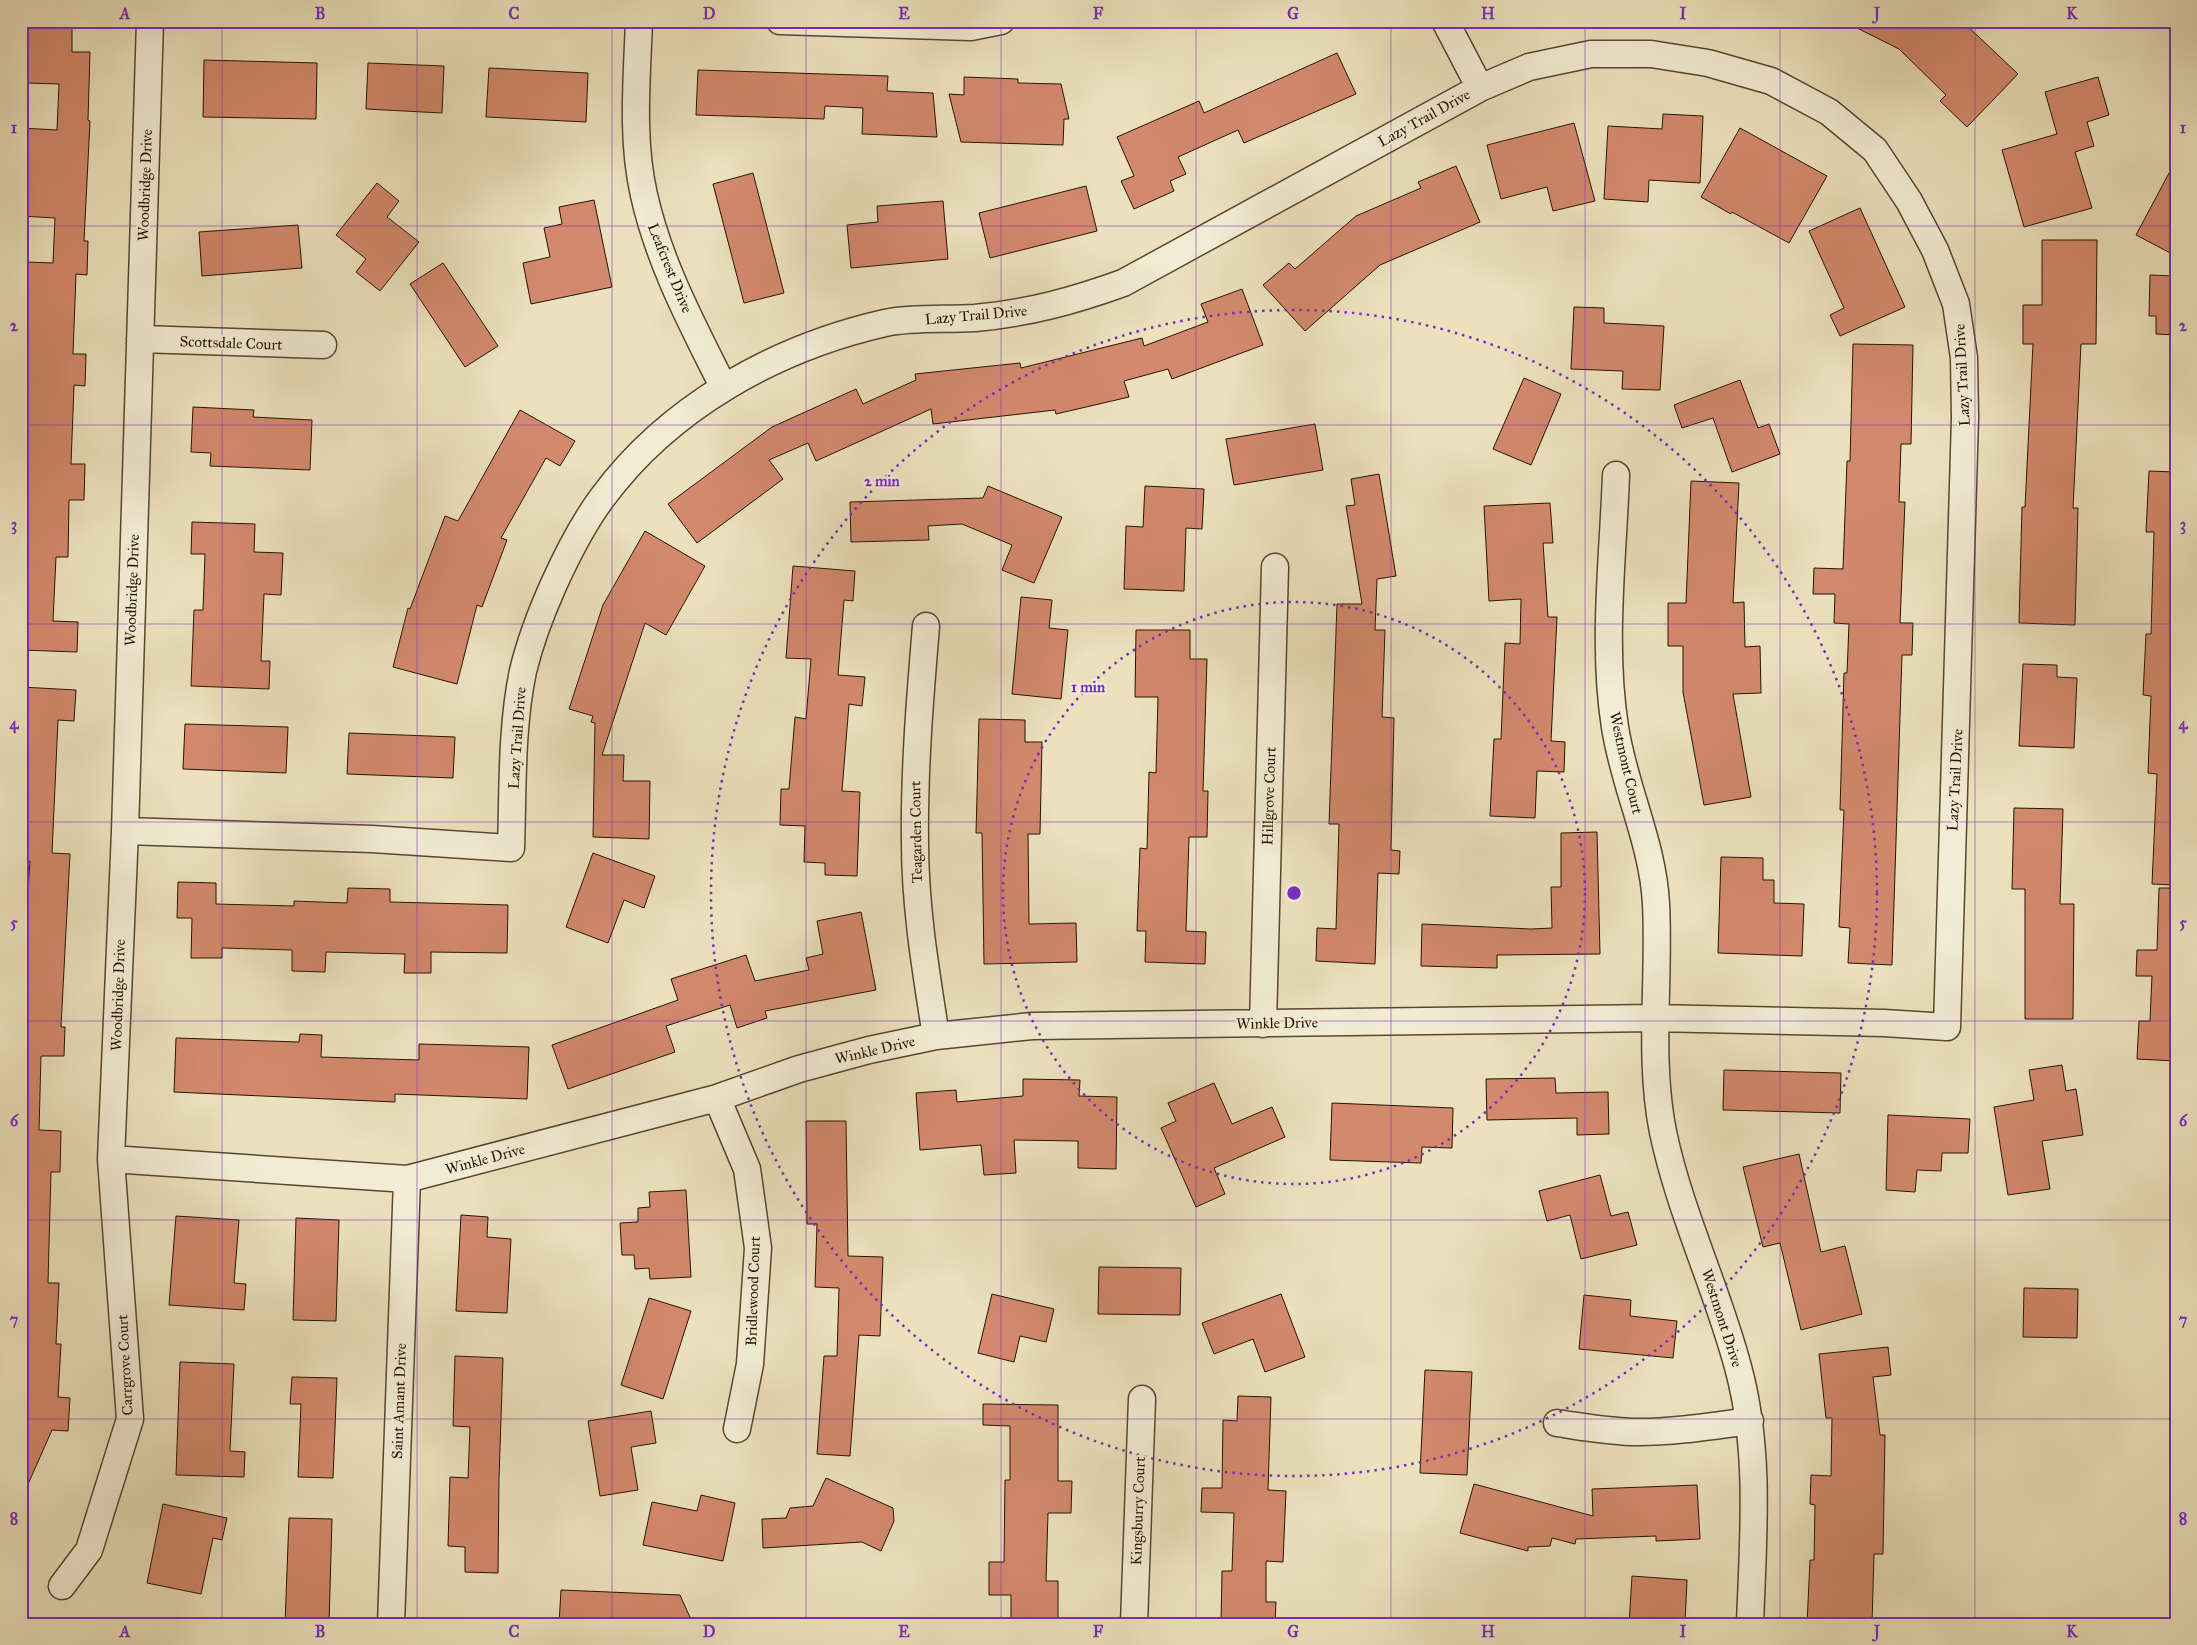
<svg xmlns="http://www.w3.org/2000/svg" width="2197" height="1645" font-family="'IM FELL Great Primer',serif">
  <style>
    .building { fill: #d2896c; stroke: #291200 }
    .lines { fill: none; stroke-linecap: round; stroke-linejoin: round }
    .minor-casing { stroke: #5a462f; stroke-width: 29 }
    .minor { stroke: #f2ecd4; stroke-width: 26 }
    .grid { fill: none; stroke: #7b2cbf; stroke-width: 1; stroke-opacity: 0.55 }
    .ring { fill: none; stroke: #7b2cbf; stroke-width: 2.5; stroke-dasharray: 2.5 5 }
    .labels { text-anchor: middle; stroke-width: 4; stroke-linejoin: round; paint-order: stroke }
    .street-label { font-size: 15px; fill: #291200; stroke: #f2ecd4 }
    .centre { fill: #7b2cbf; stroke: #f2ecd4; stroke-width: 2.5 }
    .ring-label { font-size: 15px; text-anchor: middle; font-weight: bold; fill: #7b2cbf; stroke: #f2ecd4; stroke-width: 4; stroke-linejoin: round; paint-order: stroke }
    .neatline { fill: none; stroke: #7b2cbf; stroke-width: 2 }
    .grid-label { font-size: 16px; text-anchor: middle; font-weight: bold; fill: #7b2cbf }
  </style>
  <rect width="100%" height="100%" fill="#ebe1bd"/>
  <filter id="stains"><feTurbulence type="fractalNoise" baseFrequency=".004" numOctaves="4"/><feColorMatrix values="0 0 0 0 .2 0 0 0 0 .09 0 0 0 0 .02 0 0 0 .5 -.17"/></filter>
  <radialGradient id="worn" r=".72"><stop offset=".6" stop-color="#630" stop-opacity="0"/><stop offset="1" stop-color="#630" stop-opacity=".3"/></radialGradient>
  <path class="building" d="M 29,21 L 72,21 L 72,52 L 90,52 L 88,120 L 90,121 L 84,241 L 88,241 L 87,275 L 76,274 L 73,354 L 86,354 L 85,386 L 74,385 L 71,464 L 85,464 L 84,500 L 69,500 L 68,557 L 56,557 L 53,621 L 78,622 L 77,652 L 21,650 L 21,522 L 24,522 L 26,442 L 21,442 L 21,352 L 26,262 L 53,263 L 55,218 L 21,216 L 21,128 L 57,130 L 59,84 L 26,83 Z
    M 1843,21 L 1962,21 L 2018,74 L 1967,127 L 1940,101 L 1946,95 L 1899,49 Z
    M 1337,53 L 1356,94 L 1244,143 L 1238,130 L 1178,157 L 1186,174 L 1170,181 L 1174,191 L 1134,209 L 1121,181 L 1134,176 L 1117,137 L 1199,101 L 1204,113 Z
    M 204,60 L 317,63 L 316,119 L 203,117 Z
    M 368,63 L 444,66 L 442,113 L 366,109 Z
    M 489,68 L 588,73 L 586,122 L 486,117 Z
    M 698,70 L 888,76 L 887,91 L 933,93 L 937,137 L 862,134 L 863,108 L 825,106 L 824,119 L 696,115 Z
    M 964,77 L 1018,79 L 1018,83 L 1061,84 L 1069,119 L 1064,119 L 1063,145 L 961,142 L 949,94 L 964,95 Z
    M 2098,77 L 2109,115 L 2087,122 L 2094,146 L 2075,152 L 2092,208 L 2024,227 L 2002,150 L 2057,134 L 2045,92 Z
    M 1663,114 L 1703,116 L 1700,183 L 1649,180 L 1648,202 L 1604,199 L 1608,126 L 1662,129 Z
    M 1574,123 L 1595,201 L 1553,211 L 1547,187 L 1501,199 L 1487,145 Z
    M 1740,128 L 1827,176 L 1789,243 L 1732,212 L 1731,214 L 1701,197 Z
    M 2176,160 L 2176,256 L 2136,235 Z
    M 1456,166 L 1480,222 L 1380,265 L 1305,331 L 1263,285 L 1289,263 L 1295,269 L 1356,216 L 1421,188 L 1418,182 Z
    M 753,173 L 784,293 L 744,303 L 713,184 Z
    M 377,183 L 399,201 L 387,217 L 419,242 L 380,291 L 356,272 L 366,259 L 336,235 Z
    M 1086,186 L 1097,231 L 990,258 L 979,213 Z
    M 594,200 L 612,287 L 531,304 L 523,263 L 550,257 L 544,228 L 562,224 L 559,207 Z
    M 943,201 L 948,259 L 851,268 L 847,225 L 878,222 L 877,206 Z
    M 1860,208 L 1905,307 L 1840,336 L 1830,315 L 1844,308 L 1809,231 Z
    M 298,225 L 302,268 L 202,276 L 199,232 Z
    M 2042,240 L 2097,240 L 2096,344 L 2081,344 L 2073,508 L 2078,508 L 2075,625 L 2019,623 L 2022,507 L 2025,507 L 2033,344 L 2023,344 L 2023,305 L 2042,305 Z
    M 443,263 L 498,346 L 465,367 L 410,284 Z
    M 2150,275 L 2176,276 L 2176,335 L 2156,334 L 2156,316 L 2149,316 Z
    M 1242,289 L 1263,345 L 1172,379 L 1168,369 L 1124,381 L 1129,397 L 1056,414 L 1055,410 L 933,424 L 931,409 L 816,461 L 808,443 L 769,460 L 783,479 L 697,543 L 668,504 L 772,427 L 856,389 L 863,404 L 916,380 L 915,374 L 1020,363 L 1021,368 L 1142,338 L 1144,346 L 1208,322 L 1201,304 Z
    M 1574,307 L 1604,308 L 1604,323 L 1664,326 L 1660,390 L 1622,389 L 1623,371 L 1571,369 Z
    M 1853,344 L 1913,345 L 1911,444 L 1901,444 L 1899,502 L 1905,502 L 1900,623 L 1913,623 L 1912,655 L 1902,655 L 1892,965 L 1848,963 L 1850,928 L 1839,927 L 1844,810 L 1840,810 L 1844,673 L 1847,673 L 1849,624 L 1834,623 L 1835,594 L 1813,594 L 1814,568 L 1843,569 L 1847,461 L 1850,461 Z
    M 1524,378 L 1561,394 L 1531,465 L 1493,449 Z
    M 1740,380 L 1758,428 L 1769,424 L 1780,454 L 1732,472 L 1713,418 L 1682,428 L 1674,405 Z
    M 193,407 L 254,410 L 253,417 L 312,420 L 310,470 L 210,466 L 211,453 L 191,452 Z
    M 520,410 L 575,441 L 560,466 L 546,458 L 501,538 L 507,540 L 482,607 L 477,605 L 457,684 L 393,667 L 408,608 L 410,609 L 445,516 L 458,521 Z
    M 1315,424 L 1323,470 L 1234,485 L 1226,439 Z
    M 2149,471 L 2176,472 L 2176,885 L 2152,884 L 2157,774 L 2148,773 L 2151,696 L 2143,695 L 2146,634 L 2151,634 L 2154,532 L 2146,532 Z
    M 1379,474 L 1396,576 L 1377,579 L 1375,630 L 1385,630 L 1382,717 L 1394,718 L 1391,850 L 1400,851 L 1399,874 L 1378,873 L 1375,964 L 1316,961 L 1317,928 L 1336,929 L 1339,824 L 1329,824 L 1337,604 L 1362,604 L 1346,506 L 1355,505 L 1351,479 Z
    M 1691,481 L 1739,483 L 1733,603 L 1744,602 L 1745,647 L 1760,646 L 1761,693 L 1733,694 L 1751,797 L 1704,805 L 1683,692 L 1683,646 L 1668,646 L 1668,603 L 1686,603 Z
    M 988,486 L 1062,517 L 1034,583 L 1002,570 L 1012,545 L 962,524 L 928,526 L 929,540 L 851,542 L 850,502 L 983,498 Z
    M 1145,486 L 1204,489 L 1202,529 L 1186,528 L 1184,591 L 1124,589 L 1126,526 L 1143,527 Z
    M 1550,503 L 1553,543 L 1543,543 L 1548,617 L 1557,617 L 1551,741 L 1565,742 L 1564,772 L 1537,771 L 1535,818 L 1490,816 L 1494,739 L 1501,739 L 1505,643 L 1520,644 L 1521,599 L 1489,601 L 1484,506 Z
    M 192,522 L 255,524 L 254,552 L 283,553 L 281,595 L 264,594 L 261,661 L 270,661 L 269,689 L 191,686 L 194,610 L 203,610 L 205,554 L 191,554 Z
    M 645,531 L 705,566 L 666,635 L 645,623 L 602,755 L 624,755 L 623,781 L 650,781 L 649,839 L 593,837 L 595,723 L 591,722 L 593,716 L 569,709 L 603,605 Z
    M 793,566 L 855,571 L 853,601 L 844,600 L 838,675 L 865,677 L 862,706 L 849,704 L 842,791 L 860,792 L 857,876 L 825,875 L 825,863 L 804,862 L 805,826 L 780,825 L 781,789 L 789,789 L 795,717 L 806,719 L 811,659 L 786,658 Z
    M 1021,597 L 1052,600 L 1049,628 L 1068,630 L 1061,699 L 1012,694 Z
    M 1136,630 L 1190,630 L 1190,659 L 1207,659 L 1203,791 L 1208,791 L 1207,837 L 1189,837 L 1186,931 L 1206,932 L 1205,964 L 1145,962 L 1146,931 L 1137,931 L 1140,848 L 1147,849 L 1149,772 L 1156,773 L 1158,697 L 1135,697 Z
    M 2023,664 L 2057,665 L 2057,677 L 2077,678 L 2074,748 L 2019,746 Z
    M 21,687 L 76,690 L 74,721 L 58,720 L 52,853 L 70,854 L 61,1027 L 65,1027 L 64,1056 L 41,1056 L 39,1130 L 61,1131 L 60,1172 L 51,1172 L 48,1283 L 59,1283 L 56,1344 L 61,1344 L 58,1397 L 70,1398 L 68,1431 L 52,1430 L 21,1500 L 21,1013 L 25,956 L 21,956 L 21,906 L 27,906 L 30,861 L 21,861 Z
    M 979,719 L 1025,720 L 1025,742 L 1042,742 L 1040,834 L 1028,834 L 1029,924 L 1076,923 L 1077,962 L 984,964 L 982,833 L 976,833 Z
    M 185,724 L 288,727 L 286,773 L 183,769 Z
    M 349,733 L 455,737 L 453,778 L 347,774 Z
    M 2014,808 L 2063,809 L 2060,904 L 2074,904 L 2073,1019 L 2025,1019 L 2025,889 L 2012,889 Z
    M 1597,832 L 1600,954 L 1497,955 L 1497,968 L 1421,966 L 1422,924 L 1531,929 L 1552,928 L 1551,887 L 1561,887 L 1561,833 Z
    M 593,853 L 655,876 L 644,908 L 624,900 L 608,943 L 566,927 Z
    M 1721,857 L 1763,858 L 1763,880 L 1774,880 L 1774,903 L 1804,904 L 1802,956 L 1718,953 Z
    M 178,882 L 216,883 L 216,904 L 294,906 L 294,901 L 347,903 L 348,888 L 390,889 L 390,902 L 508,905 L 507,953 L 431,952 L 431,973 L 404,973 L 405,954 L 326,952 L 325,972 L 292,971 L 292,950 L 222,948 L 222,958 L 191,958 L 192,918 L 177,918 Z
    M 2159,888 L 2176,888 L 2176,1061 L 2137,1059 L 2139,1021 L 2150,1021 L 2152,976 L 2136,976 L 2137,950 L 2157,950 Z
    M 861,912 L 876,990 L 765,1011 L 767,1018 L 737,1028 L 730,1005 L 666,1026 L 675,1052 L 568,1089 L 552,1045 L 678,1000 L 671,979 L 746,955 L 755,981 L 809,970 L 806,958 L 823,954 L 817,921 Z
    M 300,1034 L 322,1035 L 321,1057 L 419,1060 L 419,1044 L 529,1047 L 527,1099 L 395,1094 L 395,1102 L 174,1092 L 176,1038 L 299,1042 Z
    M 2062,1065 L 2066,1091 L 2076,1089 L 2083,1135 L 2042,1141 L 2050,1189 L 2008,1195 L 1994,1107 L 2034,1100 L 2029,1070 Z
    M 1724,1070 L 1841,1073 L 1840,1113 L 1723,1110 Z
    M 1555,1078 L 1556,1093 L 1608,1092 L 1609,1134 L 1577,1135 L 1577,1118 L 1487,1120 L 1486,1079 Z
    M 1023,1079 L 1080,1080 L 1079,1096 L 1117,1097 L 1116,1169 L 1078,1168 L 1078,1141 L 1014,1140 L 1016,1173 L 984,1175 L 981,1145 L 920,1150 L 916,1093 L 956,1090 L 957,1102 L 1023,1096 Z
    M 1214,1083 L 1232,1124 L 1272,1107 L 1285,1137 L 1214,1168 L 1225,1194 L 1196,1207 L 1161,1128 L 1176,1121 L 1168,1103 Z
    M 1332,1103 L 1453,1108 L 1452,1148 L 1422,1147 L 1421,1163 L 1330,1160 Z
    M 1888,1115 L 1970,1119 L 1968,1153 L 1942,1153 L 1941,1171 L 1917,1170 L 1915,1192 L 1886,1190 Z
    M 806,1121 L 846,1121 L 848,1256 L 883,1257 L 880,1336 L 859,1335 L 850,1456 L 817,1454 L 824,1356 L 837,1356 L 839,1288 L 815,1287 L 817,1224 L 807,1224 Z
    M 1799,1154 L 1821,1252 L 1845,1246 L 1862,1314 L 1801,1330 L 1780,1243 L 1763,1247 L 1743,1167 Z
    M 1600,1175 L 1611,1216 L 1628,1212 L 1637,1245 L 1581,1259 L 1570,1215 L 1547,1221 L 1539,1191 Z
    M 686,1190 L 691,1277 L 650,1279 L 649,1268 L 635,1269 L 634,1255 L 622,1255 L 620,1223 L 638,1222 L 638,1208 L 650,1207 L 649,1192 Z
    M 461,1215 L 488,1217 L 487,1237 L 511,1239 L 507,1313 L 456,1311 Z
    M 176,1216 L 239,1220 L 234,1283 L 246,1284 L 244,1310 L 169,1305 Z
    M 296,1218 L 339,1220 L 336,1321 L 293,1320 Z
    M 1099,1267 L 1181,1268 L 1180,1315 L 1098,1314 Z
    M 2024,1288 L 2078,1289 L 2077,1338 L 2023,1337 Z
    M 992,1294 L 1054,1309 L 1046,1342 L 1020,1336 L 1014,1362 L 978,1353 Z
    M 1281,1294 L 1305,1357 L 1265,1372 L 1253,1339 L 1214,1354 L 1202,1323 Z
    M 1584,1295 L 1631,1300 L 1630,1316 L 1677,1321 L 1673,1358 L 1579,1349 Z
    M 649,1298 L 691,1311 L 663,1399 L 621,1385 Z
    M 1888,1347 L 1891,1375 L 1873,1377 L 1880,1435 L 1885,1435 L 1883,1554 L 1874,1554 L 1872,1624 L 1807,1624 L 1810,1560 L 1814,1560 L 1815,1505 L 1810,1504 L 1811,1475 L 1831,1476 L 1832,1418 L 1826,1418 L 1819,1354 Z
    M 455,1356 L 503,1358 L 499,1478 L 498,1573 L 465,1572 L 465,1547 L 448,1546 L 450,1477 L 468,1478 L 470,1427 L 453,1426 Z
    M 180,1362 L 234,1364 L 230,1451 L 245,1452 L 244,1477 L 176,1475 Z
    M 1425,1370 L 1472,1372 L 1467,1475 L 1420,1473 Z
    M 292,1377 L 337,1378 L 333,1478 L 298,1477 L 301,1404 L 290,1404 Z
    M 1238,1396 L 1271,1397 L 1268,1490 L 1286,1491 L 1283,1562 L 1266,1561 L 1266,1602 L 1276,1602 L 1275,1624 L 1221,1624 L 1222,1571 L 1232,1571 L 1234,1513 L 1201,1512 L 1202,1488 L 1222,1488 L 1223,1420 L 1237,1421 Z
    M 983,1404 L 1058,1405 L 1058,1481 L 1072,1481 L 1071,1513 L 1048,1513 L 1046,1581 L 1058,1581 L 1058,1624 L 1011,1624 L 1011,1595 L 989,1595 L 989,1562 L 1004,1562 L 1005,1480 L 1010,1480 L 1010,1426 L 983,1425 Z
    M 651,1411 L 656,1443 L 631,1447 L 638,1490 L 600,1496 L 588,1421 Z
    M 826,1478 L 893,1508 L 894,1521 L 881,1551 L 862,1542 L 763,1548 L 762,1519 L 786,1518 L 790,1508 L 813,1506 Z
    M 1474,1484 L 1593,1516 L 1592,1489 L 1697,1485 L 1700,1539 L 1656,1541 L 1656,1536 L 1576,1539 L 1575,1544 L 1552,1538 L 1550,1546 L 1528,1547 L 1528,1551 L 1460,1533 Z
    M 701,1495 L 735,1503 L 723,1561 L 643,1545 L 652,1502 L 697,1511 Z
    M 163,1504 L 227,1518 L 222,1540 L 213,1538 L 201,1594 L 147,1583 Z
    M 289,1518 L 332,1519 L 329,1624 L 285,1624 Z
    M 1632,1576 L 1687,1580 L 1685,1624 L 1629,1624 Z
    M 561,1590 L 680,1595 L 693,1624 L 643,1624 L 642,1621 L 589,1619 L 589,1624 L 559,1624 Z"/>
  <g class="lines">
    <g class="minor-casing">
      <path id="minor" d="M 639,21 C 637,78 631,139 644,195 C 659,263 693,326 724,388
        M 780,21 L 971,27 L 1001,21
        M 1445,21 L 1480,88
        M 140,339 L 323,345
        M 1616,475 C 1613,558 1602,645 1615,727 C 1624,787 1653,843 1656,904 C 1660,980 1648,1057 1663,1132 C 1680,1213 1717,1288 1738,1367 C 1761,1451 1753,1538 1750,1624
        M 926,626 C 920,698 914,770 915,843 C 915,908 926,972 936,1036
        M 1263,1024 L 1275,567
        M 717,1098 L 747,1169 L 758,1248 L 750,1364 L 737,1429
        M 111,1159 L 407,1179 L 717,1098 L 799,1069 L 869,1050 L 936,1036 L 1032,1026 L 1654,1018 L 1884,1023 L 1947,1027 L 1965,418 L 1964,358 L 1956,304 L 1935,250 L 1909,201 L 1875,150 L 1829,112 L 1771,81 L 1708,63 L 1651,54 L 1591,54 L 1529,67 L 1480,88 L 1123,283 C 1073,301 1029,313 975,318 C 945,320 914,317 885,323 C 775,348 669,407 602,498 C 582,525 567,555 553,586 C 541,613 530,642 523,671 C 511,728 513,789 511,848 L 372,839 L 125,831
        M 1557,1423 C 1584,1427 1611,1432 1638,1432 C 1676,1432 1712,1426 1750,1421
        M 62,1586 L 89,1550 L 130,1419 L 111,1159 L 125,831 L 150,21
        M 391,1624 L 407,1179
        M 1134,1624 L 1142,1399"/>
    </g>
    <use href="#minor" class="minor"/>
  </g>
  <path class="grid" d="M 222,21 L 222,1624M 417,21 L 417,1624M 612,21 L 612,1624M 806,21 L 806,1624M 1001,21 L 1001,1624M 1196,21 L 1196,1624M 1391,21 L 1391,1624M 1585,21 L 1585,1624M 1780,21 L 1780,1624M 1975,21 L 1975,1624M 21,226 L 2176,226M 21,425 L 2176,425M 21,624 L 2176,624M 21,822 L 2176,822M 21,1021 L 2176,1021M 21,1220 L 2176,1220M 21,1419 L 2176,1419"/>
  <g class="ring">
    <circle cx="1294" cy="893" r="291"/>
    <circle cx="1294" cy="893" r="583"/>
  </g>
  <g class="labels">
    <g class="street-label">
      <text transform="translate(1424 118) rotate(-29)" y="5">Lazy Trail Drive</text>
      <text transform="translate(145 185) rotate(-88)" y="5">Woodbridge Drive</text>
      <text transform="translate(670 268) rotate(68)" y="5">Leafcrest Drive</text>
      <text transform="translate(976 315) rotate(-5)" y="5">Lazy Trail Drive</text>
      <text transform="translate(231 343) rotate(2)" y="5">Scottsdale Court</text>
      <text transform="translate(1962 375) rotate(-93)" y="5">Lazy Trail Drive</text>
      <text transform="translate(132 590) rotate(-88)" y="5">Woodbridge Drive</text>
      <text transform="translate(517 738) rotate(-86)" y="5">Lazy Trail Drive</text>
      <text transform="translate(1626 763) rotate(77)" y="5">Westmont Court</text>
      <text transform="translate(1955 780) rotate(-87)" y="5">Lazy Trail Drive</text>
      <text transform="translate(1269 796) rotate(-88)" y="5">Hillgrove Court</text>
      <text transform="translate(916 832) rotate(-91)" y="5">Teagarden Court</text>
      <text transform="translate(118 995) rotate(-88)" y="5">Woodbridge Drive</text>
      <text transform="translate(1277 1023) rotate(-1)" y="5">Winkle Drive</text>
      <text transform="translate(875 1050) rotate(-13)" y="5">Winkle Drive</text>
      <text transform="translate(485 1159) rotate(-15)" y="5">Winkle Drive</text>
      <text transform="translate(753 1291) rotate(-88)" y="5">Bridlewood Court</text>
      <text transform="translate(1722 1318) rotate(72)" y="5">Westmont Drive</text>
      <text transform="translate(125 1365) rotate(-93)" y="5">Carrgrove Court</text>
      <text transform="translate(399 1401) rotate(-88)" y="5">Saint Amant Drive</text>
      <text transform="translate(1138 1511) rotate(-88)" y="5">Kingsburry Court</text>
    </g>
  </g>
  <circle cx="1294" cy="893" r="8" class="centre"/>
  <g class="ring-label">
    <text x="882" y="486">2 min</text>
    <text x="1088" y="692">1 min</text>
  </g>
  <rect width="2197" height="1645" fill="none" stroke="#ebe1bd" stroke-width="55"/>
  <rect x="28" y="28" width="2142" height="1590" class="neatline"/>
  <g class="grid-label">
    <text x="125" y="19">A</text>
    <text x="320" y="19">B</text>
    <text x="514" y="19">C</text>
    <text x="709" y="19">D</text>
    <text x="904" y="19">E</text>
    <text x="1098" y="19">F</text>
    <text x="1293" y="19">G</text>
    <text x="1488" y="19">H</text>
    <text x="1683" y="19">I</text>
    <text x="1877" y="19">J</text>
    <text x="2072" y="19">K</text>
    <text x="14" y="133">1</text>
    <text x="2183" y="133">1</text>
    <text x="14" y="331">2</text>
    <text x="2183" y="331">2</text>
    <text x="14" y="530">3</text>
    <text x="2183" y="530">3</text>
    <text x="14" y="729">4</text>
    <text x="2183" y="729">4</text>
    <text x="14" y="928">5</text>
    <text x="2183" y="928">5</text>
    <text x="14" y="1126">6</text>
    <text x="2183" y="1126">6</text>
    <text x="14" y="1325">7</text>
    <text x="2183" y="1325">7</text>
    <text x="14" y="1524">8</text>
    <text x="2183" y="1524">8</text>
    <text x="125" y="1637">A</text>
    <text x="320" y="1637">B</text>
    <text x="514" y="1637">C</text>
    <text x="709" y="1637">D</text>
    <text x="904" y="1637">E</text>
    <text x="1098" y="1637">F</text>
    <text x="1293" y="1637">G</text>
    <text x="1488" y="1637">H</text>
    <text x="1683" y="1637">I</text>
    <text x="1877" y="1637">J</text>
    <text x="2072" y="1637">K</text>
  </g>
  <rect width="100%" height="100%" filter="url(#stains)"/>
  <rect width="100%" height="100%" fill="url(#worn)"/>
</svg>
